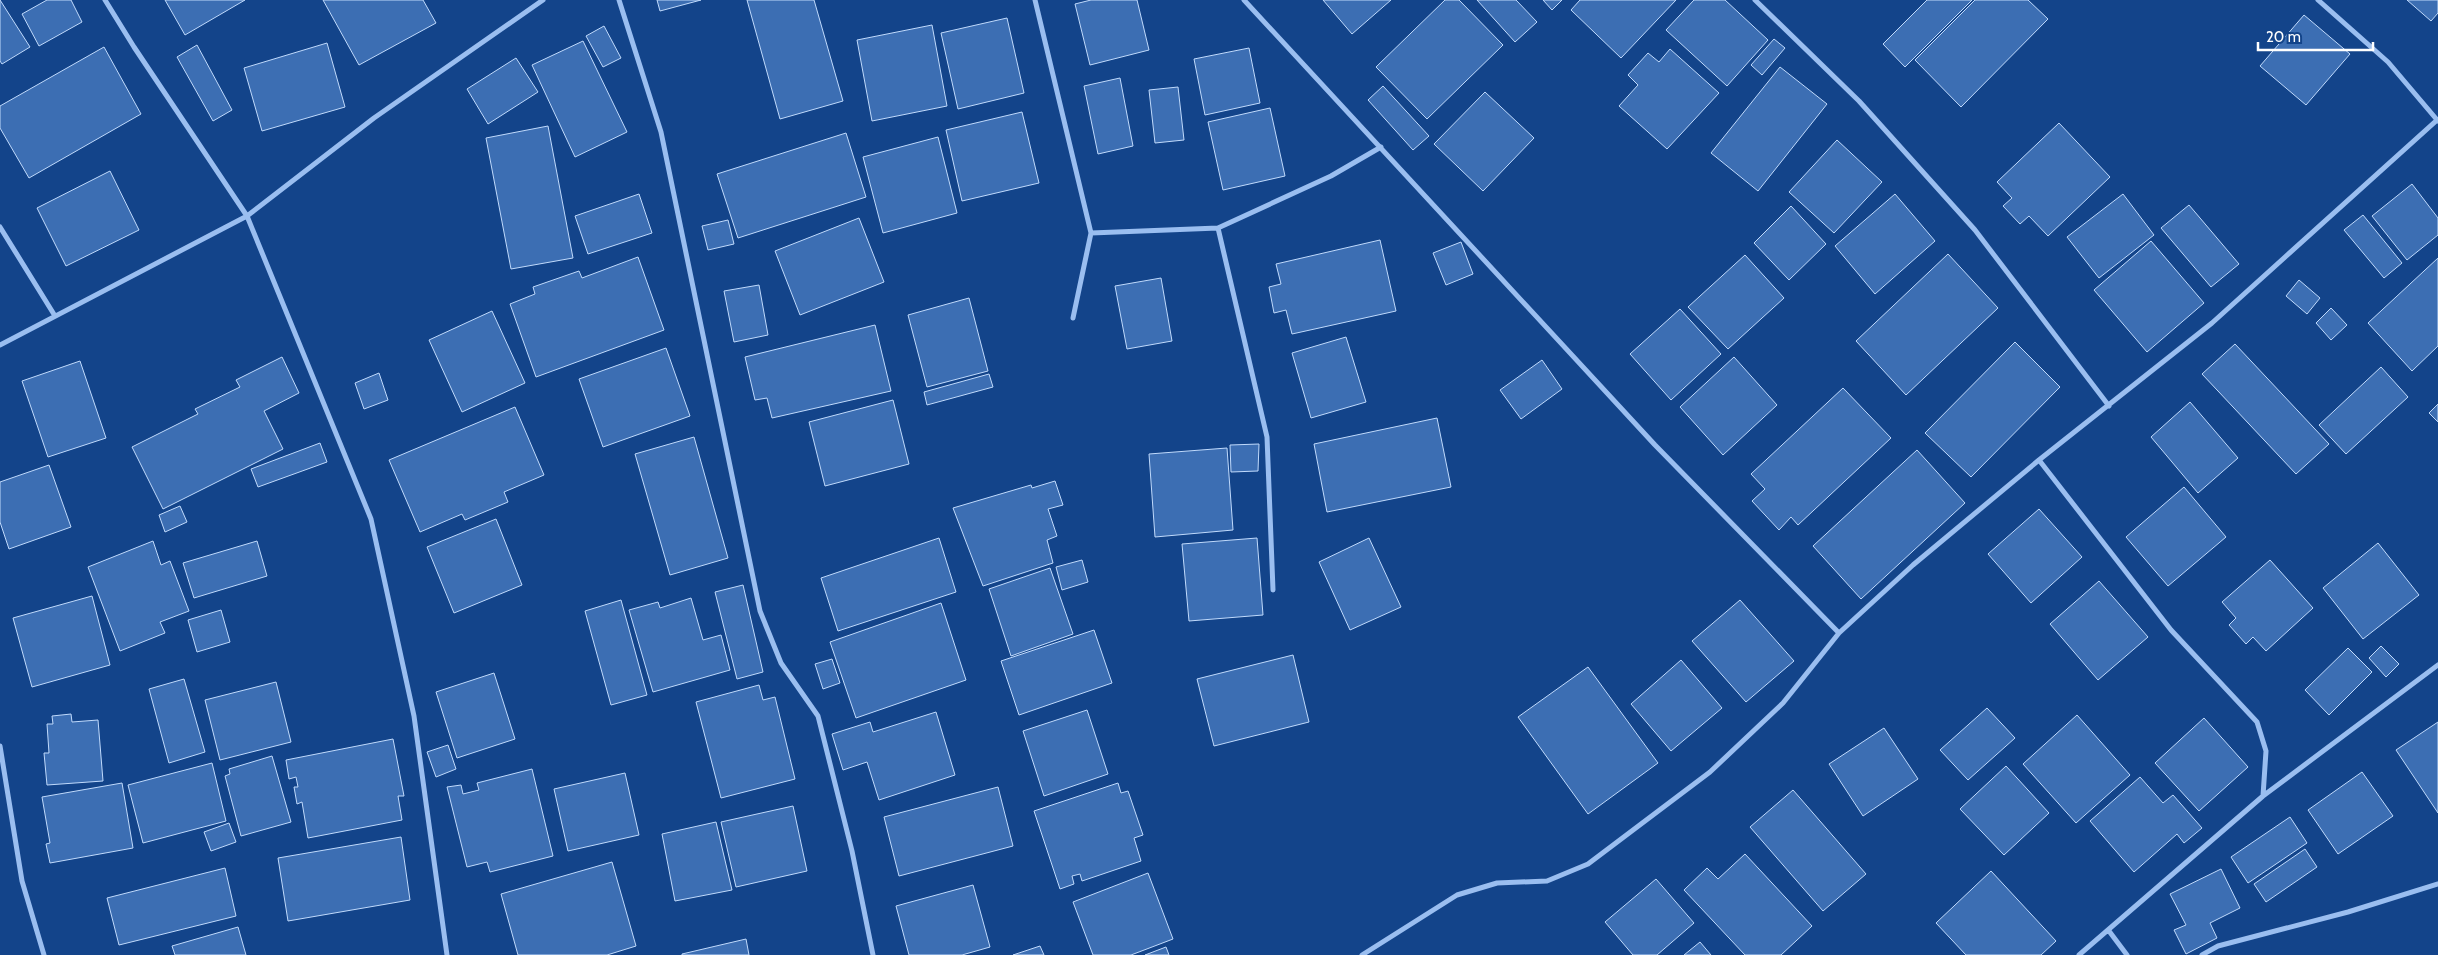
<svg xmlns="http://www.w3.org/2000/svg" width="2438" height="955" font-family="Cabin,sans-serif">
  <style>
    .building { fill: #3c6eb3; stroke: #c0dafc }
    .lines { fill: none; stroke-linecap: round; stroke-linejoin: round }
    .street { stroke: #9abef0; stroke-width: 5 }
  </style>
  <rect width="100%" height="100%" fill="#13448a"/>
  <path class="building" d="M 0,0 L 30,47 L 2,64 L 0,61 Z
    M 47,0 L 71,0 L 82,22 L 39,46 L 22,14 Z
    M 165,0 L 245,0 L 185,35 Z
    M 323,0 L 423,0 L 436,23 L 359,65 Z
    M 657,0 L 701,0 L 660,11 Z
    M 747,0 L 814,0 L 843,101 L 780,119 Z
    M 1091,0 L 1137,0 L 1149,50 L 1090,65 L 1075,4 Z
    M 1323,0 L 1391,0 L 1352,34 Z
    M 1445,0 L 1459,0 L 1503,45 L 1427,119 L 1376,67 Z
    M 1477,0 L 1516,0 L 1537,22 L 1515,42 Z
    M 1543,0 L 1562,0 L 1552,10 Z
    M 1580,0 L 1676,0 L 1621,58 L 1571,10 Z
    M 1694,0 L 1725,0 L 1768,40 L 1727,86 L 1666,30 Z
    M 1927,0 L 1972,0 L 1905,67 L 1883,44 Z
    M 1975,0 L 2028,0 L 2048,19 L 1961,107 L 1915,60 Z
    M 2407,0 L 2438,0 L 2438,13 L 2431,21 Z
    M 2304,15 L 2350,54 L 2306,105 L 2260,66 Z
    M 1007,18 L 1024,93 L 958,109 L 941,33 Z
    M 932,25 L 947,106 L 872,121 L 857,40 Z
    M 604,26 L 621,58 L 603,67 L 586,36 Z
    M 1774,39 L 1785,48 L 1762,75 L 1751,65 Z
    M 583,41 L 627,132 L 575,157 L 532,65 Z
    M 327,43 L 345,107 L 262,131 L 244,68 Z
    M 197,45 L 232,110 L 213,121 L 177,57 Z
    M 104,47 L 141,114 L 29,178 L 0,128 L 0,106 Z
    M 1249,48 L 1260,103 L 1205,115 L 1194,59 Z
    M 1670,49 L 1719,93 L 1667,149 L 1619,106 L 1638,85 L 1628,75 L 1648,53 L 1659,62 Z
    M 516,58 L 538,92 L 488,124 L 467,89 Z
    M 1780,67 L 1827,104 L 1758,191 L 1711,153 Z
    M 1120,78 L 1133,146 L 1098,154 L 1084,86 Z
    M 1383,86 L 1429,136 L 1413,150 L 1368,100 Z
    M 1178,87 L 1184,140 L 1155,143 L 1149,90 Z
    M 1485,92 L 1534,138 L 1483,191 L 1434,144 Z
    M 1270,108 L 1285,176 L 1223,190 L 1208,122 Z
    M 1022,112 L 1039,183 L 962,201 L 946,130 Z
    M 2059,123 L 2110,177 L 2048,236 L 2029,216 L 2020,224 L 2003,206 L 2012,198 L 1997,182 Z
    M 548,126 L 573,258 L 511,269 L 486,138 Z
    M 846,133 L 866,197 L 738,238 L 717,174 Z
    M 938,137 L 957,213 L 883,233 L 863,157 Z
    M 1837,140 L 1882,182 L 1834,233 L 1789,192 Z
    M 110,171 L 139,230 L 66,266 L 37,208 Z
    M 2412,184 L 2438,218 L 2438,235 L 2407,260 L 2372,216 Z
    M 639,194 L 652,233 L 588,254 L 575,216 Z
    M 1895,194 L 1935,241 L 1875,294 L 1835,246 Z
    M 2123,194 L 2154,235 L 2099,278 L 2067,237 Z
    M 2189,205 L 2239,264 L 2211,287 L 2161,228 Z
    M 1791,206 L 1826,244 L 1789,280 L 1754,243 Z
    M 2363,215 L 2402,263 L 2384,278 L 2344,230 Z
    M 859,218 L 884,282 L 800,315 L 775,251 Z
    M 728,220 L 734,244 L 708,250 L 702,226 Z
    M 1380,240 L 1396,311 L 1292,334 L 1286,310 L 1274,313 L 1269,287 L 1281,284 L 1276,264 Z
    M 2151,241 L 2204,303 L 2147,352 L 2094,290 Z
    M 1461,242 L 1473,274 L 1446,285 L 1433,253 Z
    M 1948,254 L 1998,308 L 1906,395 L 1856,341 Z
    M 1745,255 L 1784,298 L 1728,349 L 1688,307 Z
    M 638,257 L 664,330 L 536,377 L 510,304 L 535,294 L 533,287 L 579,271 L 582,278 Z
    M 2438,258 L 2438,346 L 2412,371 L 2368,323 Z
    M 1161,278 L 1172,341 L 1127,349 L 1115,286 Z
    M 2299,280 L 2320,298 L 2307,314 L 2286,296 Z
    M 759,285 L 768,335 L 734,342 L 724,291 Z
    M 969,298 L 988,371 L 927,387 L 908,315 Z
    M 2331,308 L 2347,325 L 2331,340 L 2316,323 Z
    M 1680,309 L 1721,354 L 1671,400 L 1630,354 Z
    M 492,311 L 525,383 L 462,412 L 429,340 Z
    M 875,325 L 891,391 L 772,418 L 767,398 L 755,400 L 745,357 Z
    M 1346,337 L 1366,402 L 1311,418 L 1292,353 Z
    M 2015,342 L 2060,387 L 1971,477 L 1925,433 Z
    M 2235,344 L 2329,444 L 2296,474 L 2202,374 Z
    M 666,348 L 690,416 L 603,447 L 579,379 Z
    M 282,357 L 299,393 L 264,411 L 283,449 L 163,509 L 132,447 L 198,414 L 195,409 L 240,387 L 236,380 Z
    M 1734,357 L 1777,405 L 1723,455 L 1680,407 Z
    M 1542,360 L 1562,389 L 1521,419 L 1500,390 Z
    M 80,361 L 106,438 L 48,457 L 22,381 Z
    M 2381,367 L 2408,397 L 2346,454 L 2319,425 Z
    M 379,373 L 388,400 L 364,409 L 355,383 Z
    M 989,374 L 993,387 L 927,405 L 924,392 Z
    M 1843,388 L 1891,438 L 1798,525 L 1791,517 L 1779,530 L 1752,501 L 1765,489 L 1751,474 Z
    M 893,400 L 909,464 L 825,486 L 809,422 Z
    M 2190,402 L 2238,458 L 2198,493 L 2151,437 Z
    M 2438,404 L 2438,422 L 2429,413 Z
    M 515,407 L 544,475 L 504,492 L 508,502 L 465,520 L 462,514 L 420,532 L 389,460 Z
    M 1437,418 L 1451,487 L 1327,512 L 1314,444 Z
    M 694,437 L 728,558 L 670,575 L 635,454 Z
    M 320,443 L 327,462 L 258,487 L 251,469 Z
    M 1259,444 L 1258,471 L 1231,472 L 1230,445 Z
    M 1227,448 L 1233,530 L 1155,537 L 1149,454 Z
    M 1917,450 L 1965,503 L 1861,599 L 1813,546 Z
    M 49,465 L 71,527 L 9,549 L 0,522 L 0,482 Z
    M 1055,481 L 1063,505 L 1048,509 L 1057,536 L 1047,540 L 1053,563 L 983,586 L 953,508 L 1031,485 L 1032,488 Z
    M 2184,487 L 2226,537 L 2168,586 L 2126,537 Z
    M 180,506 L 187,522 L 165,532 L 159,515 Z
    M 2039,509 L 2082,557 L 2031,603 L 1988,554 Z
    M 496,519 L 522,585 L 454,613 L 427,547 Z
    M 939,538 L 956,592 L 838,631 L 821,578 Z
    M 1257,538 L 1263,615 L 1189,621 L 1182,544 Z
    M 1369,538 L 1401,607 L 1350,630 L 1319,562 Z
    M 153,541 L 161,565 L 170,561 L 189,611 L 160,622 L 165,633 L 120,651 L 88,567 Z
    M 257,541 L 267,576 L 194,598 L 183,563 Z
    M 2378,543 L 2419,595 L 2363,639 L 2323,588 Z
    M 1082,560 L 1088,582 L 1062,590 L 1056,567 Z
    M 2270,560 L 2313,608 L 2266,651 L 2253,637 L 2246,644 L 2229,625 L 2236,618 L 2222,602 Z
    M 1050,568 L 1073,634 L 1011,656 L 989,589 Z
    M 2099,581 L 2148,637 L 2098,680 L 2050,624 Z
    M 743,585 L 763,672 L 737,679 L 715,592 Z
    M 92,596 L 110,665 L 32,687 L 13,618 Z
    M 691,598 L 703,640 L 721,635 L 730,670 L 653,692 L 629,610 L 658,602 L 660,608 Z
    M 621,600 L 647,695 L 611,705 L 585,611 Z
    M 1740,600 L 1794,661 L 1746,702 L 1692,641 Z
    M 941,603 L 966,680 L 856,718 L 830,642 Z
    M 221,610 L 230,642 L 197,652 L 188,620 Z
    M 1094,630 L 1112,683 L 1019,715 L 1001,661 Z
    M 2381,646 L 2399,664 L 2386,677 L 2369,658 Z
    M 2348,648 L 2372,672 L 2329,715 L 2305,690 Z
    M 1293,655 L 1309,722 L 1214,746 L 1197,679 Z
    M 832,659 L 840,683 L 823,689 L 815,664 Z
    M 1681,660 L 1722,708 L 1671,751 L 1631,704 Z
    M 1588,667 L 1658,763 L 1588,814 L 1518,717 Z
    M 494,673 L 515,739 L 457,758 L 436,692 Z
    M 184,679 L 205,752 L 169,763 L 149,689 Z
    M 276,682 L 291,742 L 220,760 L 205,700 Z
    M 759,685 L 763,700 L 775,697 L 795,779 L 721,798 L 696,702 Z
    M 1987,708 L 2015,738 L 1968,780 L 1940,750 Z
    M 1087,710 L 1108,774 L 1044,796 L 1023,731 Z
    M 936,712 L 955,775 L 879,800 L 867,762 L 843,770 L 832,734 L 870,722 L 873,732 Z
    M 71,714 L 72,722 L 98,720 L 103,781 L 47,785 L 44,753 L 49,753 L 47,724 L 53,724 L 52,716 Z
    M 2077,715 L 2130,775 L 2076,823 L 2023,764 Z
    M 2204,718 L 2248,767 L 2199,811 L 2155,763 Z
    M 2438,722 L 2438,813 L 2396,750 Z
    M 1884,728 L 1918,779 L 1863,816 L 1829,764 Z
    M 393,739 L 404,796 L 398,796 L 402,820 L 308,838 L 302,802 L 297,804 L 294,787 L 298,787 L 296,777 L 289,779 L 286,760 Z
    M 448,745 L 456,769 L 436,777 L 427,752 Z
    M 272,756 L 291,822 L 241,836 L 225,776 L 230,774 L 229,769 Z
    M 212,763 L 226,821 L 143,843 L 128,785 Z
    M 2006,766 L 2049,813 L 2004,855 L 1960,809 Z
    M 532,769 L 553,856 L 490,872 L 487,862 L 467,867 L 447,787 L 461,785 L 463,794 L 479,790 L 477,783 Z
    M 2362,772 L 2393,816 L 2338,854 L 2308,810 Z
    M 625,773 L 639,835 L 568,851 L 554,789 Z
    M 2140,777 L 2163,803 L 2173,795 L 2202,828 L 2184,843 L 2177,834 L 2134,872 L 2090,821 Z
    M 122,783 L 133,848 L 50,863 L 46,844 L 50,843 L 42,797 Z
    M 1118,783 L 1121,793 L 1128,791 L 1143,835 L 1134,838 L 1141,861 L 1082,881 L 1080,874 L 1072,876 L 1074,884 L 1060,889 L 1034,811 Z
    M 998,787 L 1013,846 L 899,876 L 884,817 Z
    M 1793,790 L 1866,874 L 1823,911 L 1750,827 Z
    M 793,806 L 807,871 L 736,887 L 721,822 Z
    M 2290,817 L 2307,843 L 2248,883 L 2231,857 Z
    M 716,822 L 732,890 L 675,901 L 662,834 Z
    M 229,823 L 236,842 L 211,851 L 204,832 Z
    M 401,837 L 410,900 L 288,921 L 278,858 Z
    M 2305,849 L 2317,867 L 2266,902 L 2254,884 Z
    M 1745,854 L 1812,926 L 1781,955 L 1745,955 L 1684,890 L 1707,868 L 1718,879 Z
    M 612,862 L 636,946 L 607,955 L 518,955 L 501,894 Z
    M 225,868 L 236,916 L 119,945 L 107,898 Z
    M 2221,869 L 2240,908 L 2210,923 L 2217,938 L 2186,954 L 2174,930 L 2186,925 L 2170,894 Z
    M 1991,871 L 2056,941 L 2041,955 L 1966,955 L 1936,923 Z
    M 1148,873 L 1173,939 L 1131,955 L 1093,955 L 1073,902 Z
    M 1656,879 L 1694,923 L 1657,955 L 1633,955 L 1605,922 Z
    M 973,885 L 990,947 L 962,955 L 909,955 L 896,906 Z
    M 238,927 L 246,955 L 175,955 L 172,946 Z
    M 746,939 L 749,955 L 682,955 L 682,954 Z
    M 1700,942 L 1711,955 L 1684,955 Z
    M 1040,946 L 1044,955 L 1013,955 Z
    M 1166,947 L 1169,955 L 1145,955 Z"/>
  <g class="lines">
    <path class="street" d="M 105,0 L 134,47 L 247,216 L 371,519 L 414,716 L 447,955
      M 619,0 L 661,132 L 760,611 L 781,663 L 818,716 L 852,851 L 873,955
      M 1035,0 L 1091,233 L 1073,318
      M 1244,0 L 1655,445 L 1839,633
      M 1755,0 L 1859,101 L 1975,230 L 2109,406
      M 2318,0 L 2388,62 L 2438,121
      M 0,227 L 55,316
      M 1218,228 L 1267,437 L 1273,590
      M 1091,233 L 1218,228 L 1331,176 L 1381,147
      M 0,345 L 247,216 L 374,118 L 543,0
      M 2039,460 L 2171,630 L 2257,722 L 2266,751 L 2263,796
      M 0,746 L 22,881 L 44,955
      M 2109,931 L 2127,955
      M 1362,955 L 1457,895 L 1497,883 L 1547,881 L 1588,864 L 1710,772 L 1783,703 L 1839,633 L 1913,565 L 2039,460 L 2212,323 L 2437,120
      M 2079,955 L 2263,796 L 2438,665
      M 2202,955 L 2218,946 L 2348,912 L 2438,884"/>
  </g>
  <path d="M2258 42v8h115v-8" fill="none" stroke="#ffffff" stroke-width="2.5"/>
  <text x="2266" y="42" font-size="15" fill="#ffffff" stroke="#13448a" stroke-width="4" paint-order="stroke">20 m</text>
</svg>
